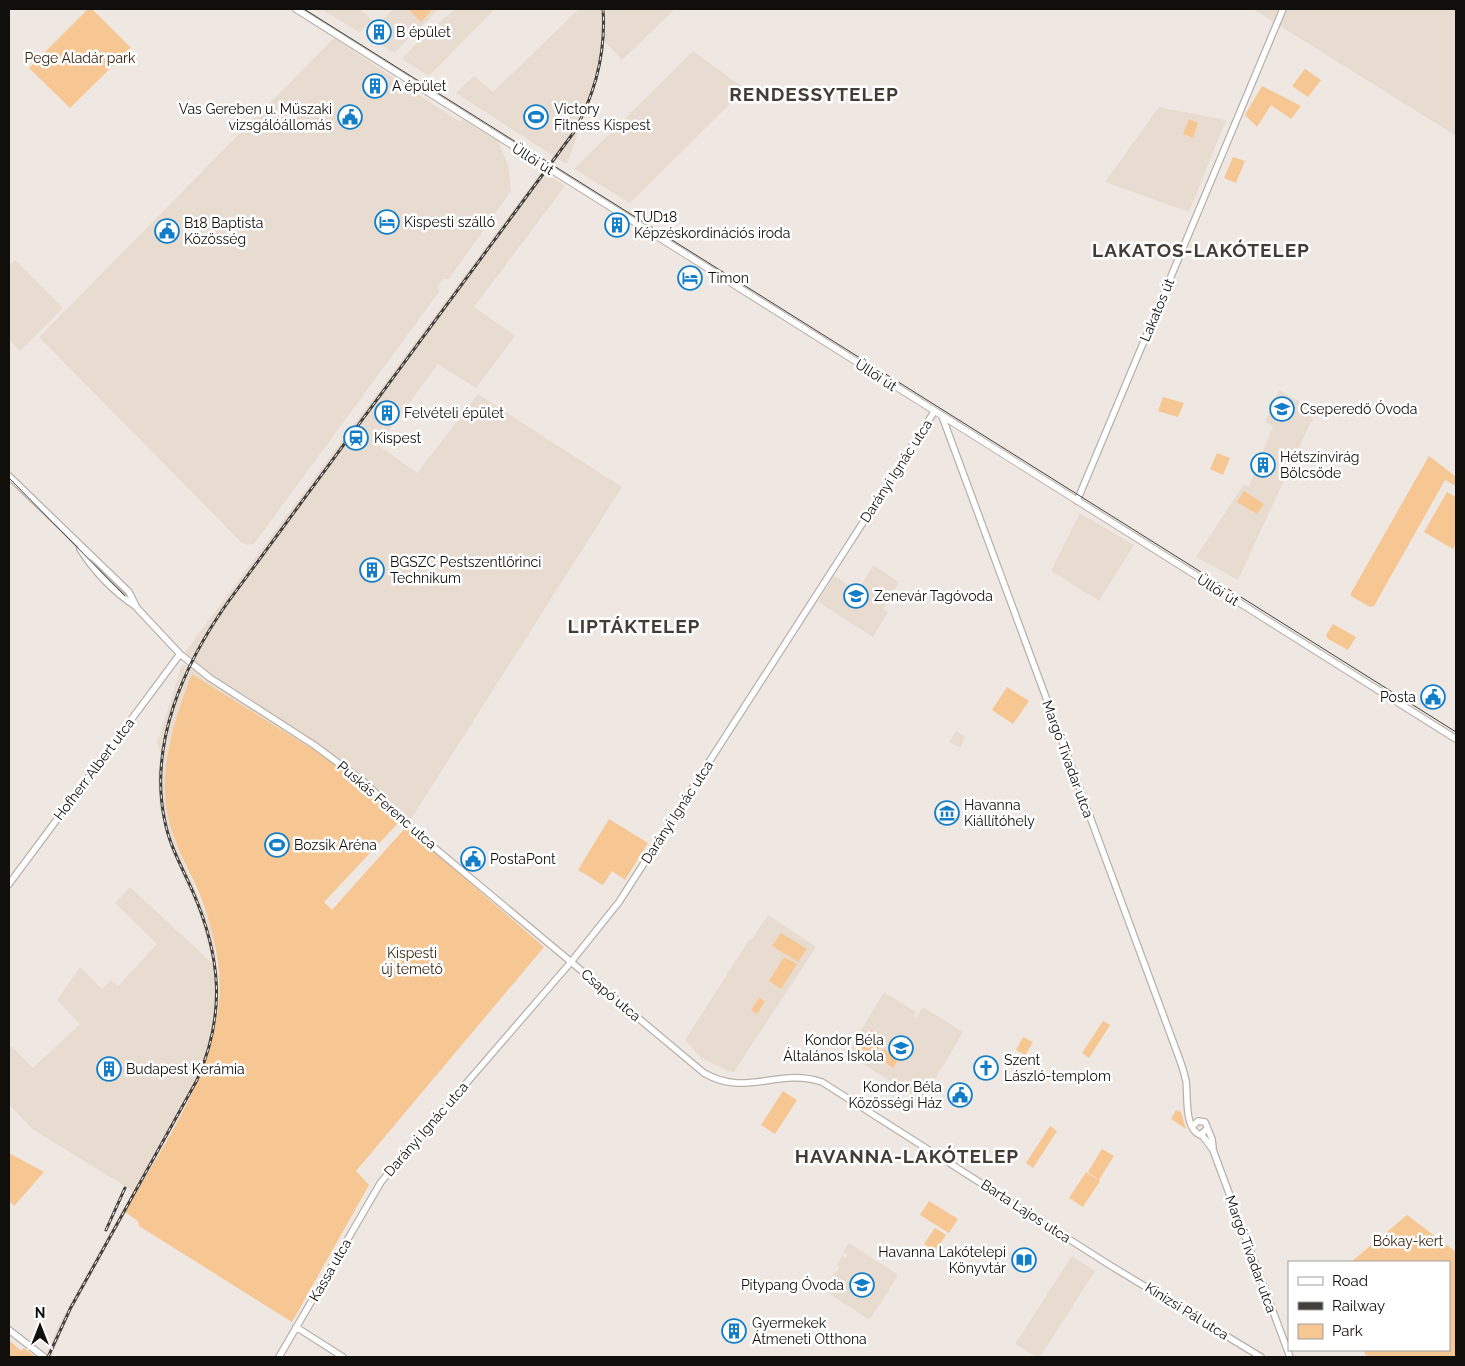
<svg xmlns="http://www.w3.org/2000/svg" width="1465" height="1366" font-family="Raleway,sans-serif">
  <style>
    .built { fill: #e8dcd0 }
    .green { fill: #f6c693 }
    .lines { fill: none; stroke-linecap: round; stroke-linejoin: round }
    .tertiary-casing { stroke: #b7b1ab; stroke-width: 8 }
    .secondary-casing { stroke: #b7b1ab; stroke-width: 8 }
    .tertiary { stroke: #fff; stroke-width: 5.5 }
    .secondary { stroke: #fff; stroke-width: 6 }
    .tram { stroke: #423f3b; stroke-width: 1 }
    .rail-casing { stroke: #423f3b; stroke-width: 3 }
    .rail { stroke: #fff; stroke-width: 1; stroke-dasharray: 4; stroke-linecap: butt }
    .labels { text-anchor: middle; stroke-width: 5; stroke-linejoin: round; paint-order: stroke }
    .poi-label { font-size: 14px; fill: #110f0c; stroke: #fff; text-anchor: start }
    .park-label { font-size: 14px; fill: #3c2711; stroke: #fff }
    .street-label { font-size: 14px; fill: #110f0c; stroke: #fff }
    .district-label { font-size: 19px; font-weight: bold; letter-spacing: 1px; fill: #433d38; stroke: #fff }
  </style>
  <rect width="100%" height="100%" fill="#efe8e2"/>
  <path class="built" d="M 321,9 L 360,9 L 372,20 L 359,32 Z
    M 393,9 L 439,9 L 394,53 L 366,36 Z
    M 455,9 L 495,9 L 429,76 L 402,59 L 425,34 Z
    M 579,9 L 675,9 L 622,60 L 604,41 L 599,75 L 567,164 L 557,159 L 547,174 L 565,186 L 474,307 L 515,336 L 476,388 L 438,364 L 378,445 L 417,473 L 478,394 L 622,487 L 406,827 L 330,760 L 192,674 L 169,745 L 166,773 L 166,803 L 174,839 L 213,932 L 219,991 L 214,1040 L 202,1072 L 190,1095 L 72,1310 L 51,1357 L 45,1357 L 59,1324 L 133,1191 L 32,1129 L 9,1104 L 9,1044 L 33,1068 L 80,1024 L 57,1000 L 80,967 L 102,989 L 111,980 L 118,986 L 157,944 L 115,903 L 130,887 L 214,965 L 199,912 L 168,841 L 159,803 L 158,773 L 161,753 L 157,743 L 182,665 L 188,665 L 189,661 L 183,655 L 553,156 L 456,93 L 474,76 L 493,92 Z
    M 1253,9 L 1456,9 L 1456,136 Z
    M 334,38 L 460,122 L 462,119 L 498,141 L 508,164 L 511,191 L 449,279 L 443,279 L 438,286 L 439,292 L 254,544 L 247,545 L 242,543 L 39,337 Z
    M 693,51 L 745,89 L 630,203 L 574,169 Z
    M 1159,107 L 1226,120 L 1189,212 L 1105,182 Z
    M 15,260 L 63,308 L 20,351 L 9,340 L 9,265 Z
    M 1279,390 L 1316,411 L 1238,580 L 1196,557 L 1244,484 L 1249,486 L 1273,426 L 1265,422 Z
    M 1080,513 L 1134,545 L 1099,601 L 1051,571 Z
    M 873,565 L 899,582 L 883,609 L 888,612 L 873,637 L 818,602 L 834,576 L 858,591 Z
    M 956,731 L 965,736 L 961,748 L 949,742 Z
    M 768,915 L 816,947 L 734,1072 L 728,1071 L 701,1058 L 685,1040 L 749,940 L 752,939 Z
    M 884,992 L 916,1012 L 914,1016 L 916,1018 L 923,1007 L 963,1032 L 922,1101 L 847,1054 Z
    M 849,1243 L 897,1274 L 897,1277 L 871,1318 L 868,1319 L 828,1293 L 828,1290 L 834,1280 L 831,1278 L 840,1267 L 837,1265 L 842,1256 L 845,1258 L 848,1255 L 843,1252 Z
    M 1072,1256 L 1095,1271 L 1040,1357 L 1036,1357 L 1015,1344 Z"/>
  <path class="green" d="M 88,9 L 92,9 L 131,48 L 70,108 L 29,68 Z
    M 408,9 L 430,9 L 431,11 L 421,22 Z
    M 1305,69 L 1321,80 L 1308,97 L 1292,86 Z
    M 1262,86 L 1301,106 L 1291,119 L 1271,105 L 1257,127 L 1245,115 Z
    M 1189,119 L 1198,123 L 1193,138 L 1183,134 Z
    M 1233,157 L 1245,161 L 1236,183 L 1224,178 Z
    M 1163,397 L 1184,403 L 1178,417 L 1158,411 Z
    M 1217,453 L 1230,458 L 1223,475 L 1210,469 Z
    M 1429,456 L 1456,477 L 1456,486 L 1445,480 L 1374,606 L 1370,607 L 1351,596 L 1351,593 Z
    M 1244,491 L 1264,504 L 1257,514 L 1237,502 Z
    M 1447,492 L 1456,497 L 1456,543 L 1453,549 L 1424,532 Z
    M 1333,624 L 1356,637 L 1348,650 L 1328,639 L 1326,635 Z
    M 192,674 L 330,760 L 400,821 L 324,902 L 332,910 L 406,827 L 544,947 L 356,1171 L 369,1185 L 292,1322 L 139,1226 L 138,1221 L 125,1212 C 161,1148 214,1075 219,1000 C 222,963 212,925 198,890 C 188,868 176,848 170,824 C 156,774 174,720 192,674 Z
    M 1007,687 L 1029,701 L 1013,724 L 992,710 Z
    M 609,819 L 648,843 L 625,880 L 612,871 L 603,885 L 578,870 Z
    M 781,933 L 807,949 L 798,962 L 772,946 Z
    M 784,957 L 797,964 L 781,989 L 769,981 Z
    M 759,998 L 765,1001 L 757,1014 L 751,1010 Z
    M 1103,1021 L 1110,1025 L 1089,1058 L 1082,1053 Z
    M 871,1030 L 885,1038 L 870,1062 L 856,1053 Z
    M 1023,1037 L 1033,1042 L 1025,1055 L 1016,1050 Z
    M 883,1049 L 899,1059 L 893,1068 L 877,1057 Z
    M 783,1091 L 797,1100 L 775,1134 L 761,1125 Z
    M 1176,1110 L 1181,1112 L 1186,1129 L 1171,1119 Z
    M 1050,1126 L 1057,1131 L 1033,1168 L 1026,1163 Z
    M 1102,1149 L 1114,1156 L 1099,1180 L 1088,1172 Z
    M 9,1153 L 44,1172 L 14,1206 L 9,1201 Z
    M 1086,1172 L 1100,1181 L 1083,1207 L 1069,1198 Z
    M 929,1201 L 958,1219 L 949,1233 L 920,1215 Z
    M 1407,1215 L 1456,1252 L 1456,1357 L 1367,1357 L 1363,1350 L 1449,1350 L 1449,1262 L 1351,1262 Z
    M 935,1228 L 946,1235 L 935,1251 L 924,1244 Z
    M 9,1340 L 21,1351 L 24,1348 L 36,1357 L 9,1357 Z"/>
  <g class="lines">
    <g class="tertiary-casing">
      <path id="tertiary" d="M 942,416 L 1178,1055 C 1181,1063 1184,1072 1186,1081 C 1188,1095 1184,1129 1200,1135 L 1207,1129
        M 9,476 L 129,592 L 137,608 L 180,654 L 210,678 L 314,745 L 364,782 L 418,834 L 704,1073 C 747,1098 778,1067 822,1082 L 1108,1264 L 1261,1357
        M 1077,501 L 1283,9
        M 80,549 C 94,571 113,591 135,606
        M 9,884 L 180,654
        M 1193,1126 L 1198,1121 L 1205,1122 L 1212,1139 L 1213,1148
        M 1202,1135 L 1213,1150 L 1290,1357
        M 296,1327 L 343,1357
        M 9,1330 L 44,1357
        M 279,1357 L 381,1182 L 571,962 L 619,902 L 934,412"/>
    </g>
    <g class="secondary-casing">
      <path id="secondary" d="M 296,9 L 1456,739"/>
    </g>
    <use href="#tertiary" class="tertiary"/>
    <use href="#secondary" class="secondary"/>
    <path class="tram" d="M 304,9 L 1456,732
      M 9,478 L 125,596"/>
    <g class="rail-casing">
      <path id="rail" d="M 106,1230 L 125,1188
        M 48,1357 L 70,1309 L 197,1080 C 226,1014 221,957 193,892 C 183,869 170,847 165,822 C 148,744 184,664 228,602 L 574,132 C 595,94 606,52 603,9"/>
    </g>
    <use href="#rail" class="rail"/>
  </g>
  <defs>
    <g id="building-ring" transform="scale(1.25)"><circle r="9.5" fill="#fff" stroke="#127dc8" stroke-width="1.5"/><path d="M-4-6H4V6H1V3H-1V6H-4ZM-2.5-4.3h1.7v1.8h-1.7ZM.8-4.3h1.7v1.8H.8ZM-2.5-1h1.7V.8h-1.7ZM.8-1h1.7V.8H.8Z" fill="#127dc8"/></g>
    <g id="civic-ring" transform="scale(1.25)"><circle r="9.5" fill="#fff" stroke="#127dc8" stroke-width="1.5"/><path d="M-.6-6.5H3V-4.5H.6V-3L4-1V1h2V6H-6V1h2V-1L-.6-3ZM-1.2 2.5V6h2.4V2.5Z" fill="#127dc8"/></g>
    <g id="stadium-ring" transform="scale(1.25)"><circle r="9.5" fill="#fff" stroke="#127dc8" stroke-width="1.5"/><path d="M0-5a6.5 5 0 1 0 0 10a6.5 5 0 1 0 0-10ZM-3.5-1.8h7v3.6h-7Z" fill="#127dc8"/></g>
    <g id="hotel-ring" transform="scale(1.25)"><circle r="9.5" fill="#fff" stroke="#127dc8" stroke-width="1.5"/><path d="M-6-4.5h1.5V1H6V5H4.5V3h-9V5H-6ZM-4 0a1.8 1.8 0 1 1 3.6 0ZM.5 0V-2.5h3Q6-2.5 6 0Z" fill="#127dc8"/></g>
    <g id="school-ring" transform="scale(1.25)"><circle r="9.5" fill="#fff" stroke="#127dc8" stroke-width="1.5"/><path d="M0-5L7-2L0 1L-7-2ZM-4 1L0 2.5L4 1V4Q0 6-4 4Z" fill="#127dc8"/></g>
    <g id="station-ring" transform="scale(1.25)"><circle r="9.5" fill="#fff" stroke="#127dc8" stroke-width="1.5"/><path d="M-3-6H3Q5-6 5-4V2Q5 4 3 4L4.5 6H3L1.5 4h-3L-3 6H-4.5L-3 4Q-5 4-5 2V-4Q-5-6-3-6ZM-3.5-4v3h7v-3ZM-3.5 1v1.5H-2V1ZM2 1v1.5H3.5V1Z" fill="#127dc8"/></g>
    <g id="museum-ring" transform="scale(1.25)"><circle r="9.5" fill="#fff" stroke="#127dc8" stroke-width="1.5"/><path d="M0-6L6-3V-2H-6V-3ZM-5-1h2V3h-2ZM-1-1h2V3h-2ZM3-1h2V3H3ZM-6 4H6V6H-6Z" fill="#127dc8"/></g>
    <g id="church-ring" transform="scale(1.25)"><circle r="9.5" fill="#fff" stroke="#127dc8" stroke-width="1.5"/><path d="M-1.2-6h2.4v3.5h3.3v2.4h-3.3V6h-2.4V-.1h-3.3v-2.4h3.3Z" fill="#127dc8"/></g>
    <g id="library-ring" transform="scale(1.25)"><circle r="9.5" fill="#fff" stroke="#127dc8" stroke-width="1.5"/><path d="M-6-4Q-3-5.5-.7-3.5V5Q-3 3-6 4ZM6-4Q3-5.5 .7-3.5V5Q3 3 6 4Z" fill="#127dc8"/></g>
  </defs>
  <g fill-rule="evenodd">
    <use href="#building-ring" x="379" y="32"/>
    <use href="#building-ring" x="375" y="86"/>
    <use href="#civic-ring" x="350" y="117"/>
    <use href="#stadium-ring" x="536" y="117"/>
    <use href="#hotel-ring" x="387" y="222"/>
    <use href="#building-ring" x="617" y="225"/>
    <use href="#civic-ring" x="167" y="231"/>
    <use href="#hotel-ring" x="690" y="278"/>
    <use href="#school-ring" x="1282" y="409"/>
    <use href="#building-ring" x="387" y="413"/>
    <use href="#station-ring" x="356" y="438"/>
    <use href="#building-ring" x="1263" y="465"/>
    <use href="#building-ring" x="372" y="570"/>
    <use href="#school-ring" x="856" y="596"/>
    <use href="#civic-ring" x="1433" y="697"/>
    <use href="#museum-ring" x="947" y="813"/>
    <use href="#stadium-ring" x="277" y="845"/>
    <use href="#civic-ring" x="473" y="859"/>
    <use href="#school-ring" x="901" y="1048"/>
    <use href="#church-ring" x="986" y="1068"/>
    <use href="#building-ring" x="109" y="1069"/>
    <use href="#civic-ring" x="960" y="1095"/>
    <use href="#library-ring" x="1024" y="1260"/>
    <use href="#school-ring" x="862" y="1285"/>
    <use href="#building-ring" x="734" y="1331"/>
  </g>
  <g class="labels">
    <g class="poi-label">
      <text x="396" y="37">B épület</text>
      <text x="392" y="91">A épület</text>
      <text x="332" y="114" text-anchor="end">Vas Gereben u. Műszaki<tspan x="332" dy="16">vizsgálóállomás</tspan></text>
      <text x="554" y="114">Victory<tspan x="554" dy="16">Fitness Kispest</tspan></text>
      <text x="634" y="222">TUD18<tspan x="634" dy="16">Képzéskordinációs iroda</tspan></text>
      <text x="404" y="227">Kispesti szálló</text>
      <text x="184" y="228">B18 Baptista<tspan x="184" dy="16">Közösség</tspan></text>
      <text x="708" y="283">Timon</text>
      <text x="1300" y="414">Cseperedő Óvoda</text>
      <text x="404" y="418">Felvételi épület</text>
      <text x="374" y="443">Kispest</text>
      <text x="1280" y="462">Hétszínvirág<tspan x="1280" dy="16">Bölcsőde</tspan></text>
      <text x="390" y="567">BGSZC Pestszentlőrinci<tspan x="390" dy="16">Technikum</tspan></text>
      <text x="874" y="601">Zenevár Tagóvoda</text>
      <text x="1416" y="702" text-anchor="end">Posta</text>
      <text x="964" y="810">Havanna<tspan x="964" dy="16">Kiállítóhely</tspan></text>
      <text x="294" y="850">Bozsik Aréna</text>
      <text x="490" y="864">PostaPont</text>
      <text x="884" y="1045" text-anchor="end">Kondor Béla<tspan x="884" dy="16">Általános Iskola</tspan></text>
      <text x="1004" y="1065">Szent<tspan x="1004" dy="16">László-templom</tspan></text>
      <text x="126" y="1074">Budapest Kerámia</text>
      <text x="942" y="1092" text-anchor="end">Kondor Béla<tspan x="942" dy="16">Közösségi Ház</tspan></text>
      <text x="1006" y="1257" text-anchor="end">Havanna Lakótelepi<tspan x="1006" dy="16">Könyvtár</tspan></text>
      <text x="844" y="1290" text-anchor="end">Pitypang Óvoda</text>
      <text x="752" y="1328">Gyermekek<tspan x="752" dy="16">Átmeneti Otthona</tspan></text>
    </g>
    <g class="park-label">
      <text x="80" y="63">Pege Aladár park</text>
      <text x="412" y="958">Kispesti<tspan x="412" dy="16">új temető</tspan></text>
      <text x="1408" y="1246">Bókay-kert</text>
    </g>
    <g class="street-label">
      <text transform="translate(533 159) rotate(32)" y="5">Üllői út</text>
      <text transform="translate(1157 310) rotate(-67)" y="5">Lakatos út</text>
      <text transform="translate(876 375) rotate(33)" y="5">Üllői út</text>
      <text transform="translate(896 471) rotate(-57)" y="5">Darányi Ignác utca</text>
      <text transform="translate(1218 590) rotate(32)" y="5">Üllői út</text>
      <text transform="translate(1068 759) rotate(70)" y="5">Margó Tivadar utca</text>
      <text transform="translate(94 769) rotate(-53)" y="5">Hofherr Albert utca</text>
      <text transform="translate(387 805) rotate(41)" y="5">Puskás Ferenc utca</text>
      <text transform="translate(677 812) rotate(-57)" y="5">Darányi Ignác utca</text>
      <text transform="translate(611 995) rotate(40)" y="5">Csapó utca</text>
      <text transform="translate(426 1129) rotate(-49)" y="5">Darányi Ignác utca</text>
      <text transform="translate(1026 1211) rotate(33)" y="5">Barta Lajos utca</text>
      <text transform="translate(1251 1254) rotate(70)" y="5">Margó Tivadar utca</text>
      <text transform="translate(330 1270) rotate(-60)" y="5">Kassa utca</text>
      <text transform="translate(1187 1311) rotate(32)" y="5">Kinizsi Pál utca</text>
    </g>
    <g class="district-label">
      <text x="814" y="101">RENDESSYTELEP</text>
      <text x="1201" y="257">LAKATOS-LAKÓTELEP</text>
      <text x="634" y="633">LIPTÁKTELEP</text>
      <text x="907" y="1163">HAVANNA-LAKÓTELEP</text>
    </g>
  </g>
  <rect width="1465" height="1366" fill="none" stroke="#110f0c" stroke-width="20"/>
  <rect x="1288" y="1261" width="162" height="90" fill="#ffffff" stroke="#a09f9e"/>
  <rect x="1298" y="1277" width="25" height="8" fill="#ffffff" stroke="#a09f9e"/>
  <text x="1332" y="1286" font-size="15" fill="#110f0c">Road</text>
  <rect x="1298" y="1302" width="25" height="8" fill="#423f3b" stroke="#a09f9e"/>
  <text x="1332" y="1311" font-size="15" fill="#110f0c">Railway</text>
  <rect x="1298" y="1324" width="25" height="15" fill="#f6c693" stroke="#a09f9e"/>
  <text x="1332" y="1336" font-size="15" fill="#110f0c">Park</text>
  <g transform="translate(40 1326)" stroke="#ffffff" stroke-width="4" paint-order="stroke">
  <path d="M0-4L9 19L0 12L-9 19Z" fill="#110f0c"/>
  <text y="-8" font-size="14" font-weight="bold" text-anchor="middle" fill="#110f0c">N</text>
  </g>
</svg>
